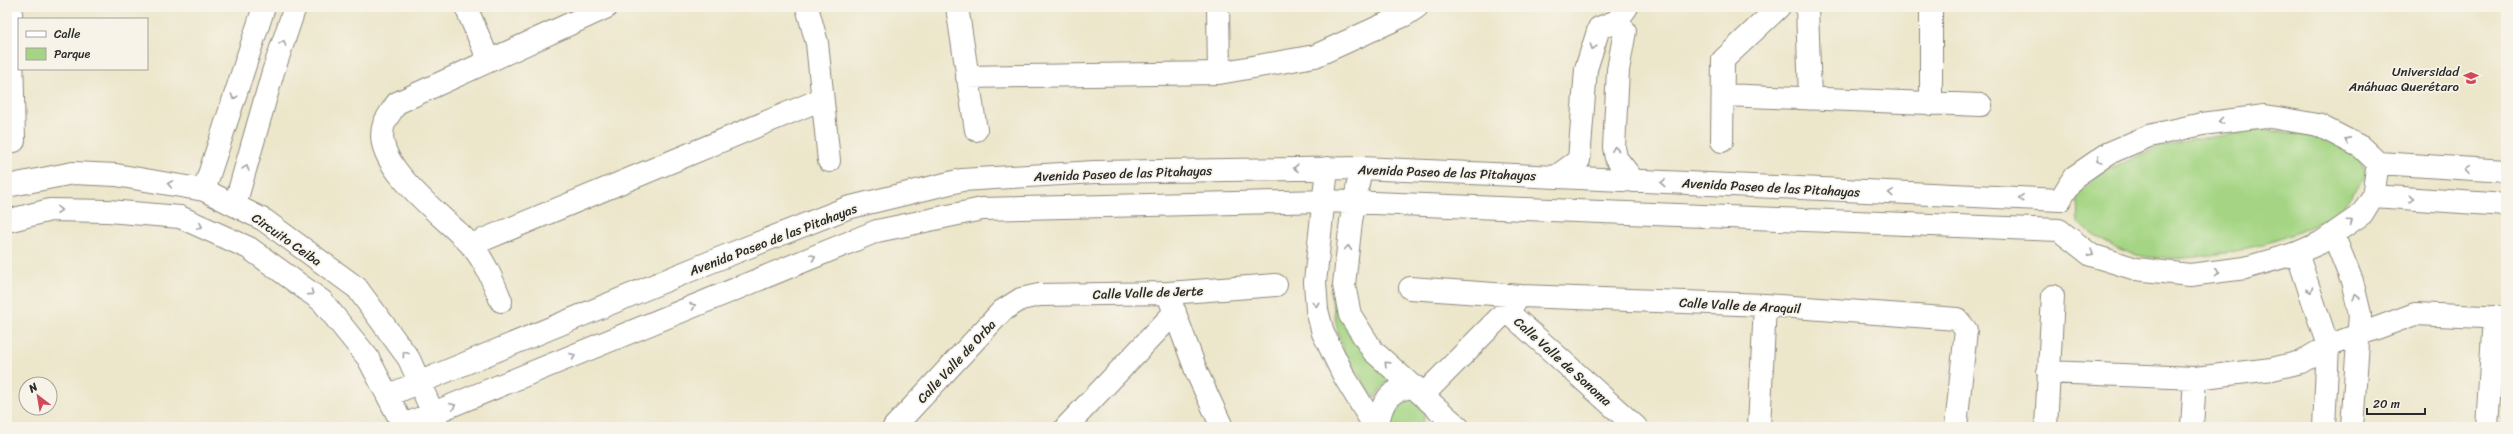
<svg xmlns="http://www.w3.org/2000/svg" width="2513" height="434" font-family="Sriracha,sans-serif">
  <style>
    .green { fill: #a5d584; stroke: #688058 }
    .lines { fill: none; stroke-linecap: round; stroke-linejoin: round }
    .minor-casing { stroke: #8c887b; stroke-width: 24 }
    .minor { stroke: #fff; stroke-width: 22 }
    .oneway { stroke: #a0a0a0 }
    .labels { text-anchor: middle; stroke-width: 3.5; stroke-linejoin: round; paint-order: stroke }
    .poi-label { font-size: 13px; fill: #2b2b2b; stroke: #f7f3e8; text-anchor: end }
    .street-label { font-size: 13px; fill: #2b2b2b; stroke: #f7f3e8 }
  </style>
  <rect width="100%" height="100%" fill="#f7f3e8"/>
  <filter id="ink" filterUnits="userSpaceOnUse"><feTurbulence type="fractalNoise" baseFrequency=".025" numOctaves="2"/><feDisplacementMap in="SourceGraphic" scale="8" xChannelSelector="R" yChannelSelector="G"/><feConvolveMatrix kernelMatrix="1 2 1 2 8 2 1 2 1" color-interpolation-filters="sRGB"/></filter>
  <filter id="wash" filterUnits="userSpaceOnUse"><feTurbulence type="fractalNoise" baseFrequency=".012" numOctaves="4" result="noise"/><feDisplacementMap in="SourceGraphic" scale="16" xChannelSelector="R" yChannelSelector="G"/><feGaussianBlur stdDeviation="0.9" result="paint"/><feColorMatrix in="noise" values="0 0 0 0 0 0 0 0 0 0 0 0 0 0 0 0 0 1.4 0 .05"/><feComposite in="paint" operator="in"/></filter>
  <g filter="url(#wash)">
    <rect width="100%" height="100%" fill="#ece6cb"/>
    <path class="green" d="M 2260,130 C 2284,132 2334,136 2353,151 C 2359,156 2363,167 2366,175 C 2357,190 2348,201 2335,212 C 2296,243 2185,268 2137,255 C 2114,249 2097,237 2078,223 L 2077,196 L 2097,175 L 2158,147 L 2191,140 Z
      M 1337,287 L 1394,377 L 1384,385 L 1374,398 L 1344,352 L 1338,333 L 1330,290 Z
      M 1412,398 C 1422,408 1429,413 1420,427 L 1394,427 L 1390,417 L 1396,401 Z"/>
  </g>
  <g filter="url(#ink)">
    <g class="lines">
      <g class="minor-casing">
        <path id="minor" d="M 11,7 L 14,141
          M 466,7 L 489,61
          M 807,7 L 817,43 L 829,161
          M 957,7 L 976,130
          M 1218,7 L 1219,73
          M 1807,7 L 1810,99
          M 1931,7 L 1931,104
          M 1617,21 L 1625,31 L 1618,70 L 1614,147 L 1616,158 L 1634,181
          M 967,77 L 1219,73 L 1315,56 L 1405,15 L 1417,7
          M 1723,95 L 1981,105
          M 1722,141 L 1723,60 L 1779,7
          M 1327,168 L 1315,282 L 1317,310 L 1323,333 L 1344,376 L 1375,427
          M 1361,168 L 1351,221 L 1344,285 L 1350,315 L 1373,351 L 1458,427
          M 1557,176 L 1579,160 L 1586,69 L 1599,28 L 1617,21 L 1627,7
          M 7,186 L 73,173 L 116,175 L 204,190 L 264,220 L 357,288 L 409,359 L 439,427
          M 204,190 L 264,7
          M 2373,196 L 2506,205
          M 2060,200 L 2074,177 L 2109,153 L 2149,136 L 2202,124 L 2265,116 L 2318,125 L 2361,147 L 2378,163 L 2506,171
          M 235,205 L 273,72 L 295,7
          M 7,221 L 50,210 L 108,211 L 180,217 L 249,248 L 322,301 L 368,358 L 404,427
          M 2333,234 L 2352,281 L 2360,314 L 2352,427
          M 471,245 L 822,99
          M 2297,253 L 2328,346 L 2324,427
          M 1410,288 L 1521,296 L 1765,305 L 1957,319 L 1966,330 L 1956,427
          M 1170,300 L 1197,373 L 1222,427
          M 501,301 C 493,281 485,261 471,245 C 446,217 369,165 384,124 C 387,117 393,109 397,103 L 607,7
          M 1508,312 L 1636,427
          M 2048,372 L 2195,378 L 2272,369 L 2301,362 L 2328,346 L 2415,314 L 2506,318
          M 1424,394 L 1517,300
          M 389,395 L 713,261 L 847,208 L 962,180 L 1095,172 L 1361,168 L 2060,200
          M 404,425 L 877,231 L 982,209 L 1324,201 L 2059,230 L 2091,255 L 2136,269 L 2190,275 L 2245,268 L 2297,253 L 2320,243 L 2362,214 L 2373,196 L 2378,163
          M 894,427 L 1002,311 L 1021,299 L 1039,295 L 1168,293 L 1276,285
          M 1066,427 L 1175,312
          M 1377,427 C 1382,402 1388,388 1416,387
          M 1759,427 L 1765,305
          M 2046,427 L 2053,296
          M 2192,427 L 2195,378
          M 2487,427 L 2494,317"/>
      </g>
      <use href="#minor" class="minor"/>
    </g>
    <defs><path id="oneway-chevron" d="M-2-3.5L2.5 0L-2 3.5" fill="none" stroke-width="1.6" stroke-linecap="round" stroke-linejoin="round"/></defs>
    <g class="oneway">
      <use href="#oneway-chevron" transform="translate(283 43) rotate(-71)"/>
      <use href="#oneway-chevron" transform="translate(1593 47) rotate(108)"/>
      <use href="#oneway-chevron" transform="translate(234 97) rotate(108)"/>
      <use href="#oneway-chevron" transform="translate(2221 121) rotate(172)"/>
      <use href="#oneway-chevron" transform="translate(2347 140) rotate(-152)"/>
      <use href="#oneway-chevron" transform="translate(1615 149) rotate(-96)"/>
      <use href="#oneway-chevron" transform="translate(2099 160) rotate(146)"/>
      <use href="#oneway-chevron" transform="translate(246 168) rotate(-74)"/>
      <use href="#oneway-chevron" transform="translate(1296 168) rotate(179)"/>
      <use href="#oneway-chevron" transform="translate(2467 169) rotate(-176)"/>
      <use href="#oneway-chevron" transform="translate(1663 183) rotate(-177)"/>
      <use href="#oneway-chevron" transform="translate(170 184) rotate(-170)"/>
      <use href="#oneway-chevron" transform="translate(1891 193) rotate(-177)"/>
      <use href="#oneway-chevron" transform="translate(2021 198) rotate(-177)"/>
      <use href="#oneway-chevron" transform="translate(2412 199) rotate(4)"/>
      <use href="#oneway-chevron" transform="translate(59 210) rotate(1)"/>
      <use href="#oneway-chevron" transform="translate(2350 222) rotate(-35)"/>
      <use href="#oneway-chevron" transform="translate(200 226) rotate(24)"/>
      <use href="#oneway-chevron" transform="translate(1348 248) rotate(-85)"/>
      <use href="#oneway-chevron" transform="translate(2091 253) rotate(29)"/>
      <use href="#oneway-chevron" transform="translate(813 257) rotate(-22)"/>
      <use href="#oneway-chevron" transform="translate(2217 272) rotate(-7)"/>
      <use href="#oneway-chevron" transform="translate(2310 290) rotate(71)"/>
      <use href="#oneway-chevron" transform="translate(311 293) rotate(36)"/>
      <use href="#oneway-chevron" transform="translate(2356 297) rotate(-103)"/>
      <use href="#oneway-chevron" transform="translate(1316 304) rotate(83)"/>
      <use href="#oneway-chevron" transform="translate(693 306) rotate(-23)"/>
      <use href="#oneway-chevron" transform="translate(405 354) rotate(-126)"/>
      <use href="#oneway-chevron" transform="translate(573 356) rotate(-23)"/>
      <use href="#oneway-chevron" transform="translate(1387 364) rotate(-136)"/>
      <use href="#oneway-chevron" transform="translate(453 406) rotate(-23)"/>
    </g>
  </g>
  <defs>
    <g id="university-bare" transform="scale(1.2)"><path d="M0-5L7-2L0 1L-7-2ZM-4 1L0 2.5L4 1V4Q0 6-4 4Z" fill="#d1495b" stroke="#f7f3e8" stroke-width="2.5" paint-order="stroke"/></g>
  </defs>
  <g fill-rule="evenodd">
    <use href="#university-bare" x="2471" y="78"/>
  </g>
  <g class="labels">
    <g class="poi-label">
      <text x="2459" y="76">Universidad<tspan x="2459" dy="15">Anáhuac Querétaro</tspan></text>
    </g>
    <g class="street-label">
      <text transform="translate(1447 172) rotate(2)" y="5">Avenida Paseo de las Pitahayas</text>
      <text transform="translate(1123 173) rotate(-2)" y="5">Avenida Paseo de las Pitahayas</text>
      <text transform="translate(1771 187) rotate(3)" y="5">Avenida Paseo de las Pitahayas</text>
      <text transform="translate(287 239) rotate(35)" y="5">Circuito Ceiba</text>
      <text transform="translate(773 239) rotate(-21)" y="5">Avenida Paseo de las Pitahayas</text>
      <text transform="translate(1148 292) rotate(-2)" y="5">Calle Valle de Jerte</text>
      <text transform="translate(1740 305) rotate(3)" y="5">Calle Valle de Araquil</text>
      <text transform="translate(956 361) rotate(-47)" y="5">Calle Valle de Orba</text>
      <text transform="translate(1563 361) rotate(42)" y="5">Calle Valle de Sonoma</text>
    </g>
  </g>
  <rect width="2513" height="434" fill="none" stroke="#f7f3e8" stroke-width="24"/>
  <rect x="18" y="18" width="130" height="52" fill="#f7f3e8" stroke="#a5a39c"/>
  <rect x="26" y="31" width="20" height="6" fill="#ffffff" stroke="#a5a39c"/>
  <text x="54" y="38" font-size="12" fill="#2b2b2b">Calle</text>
  <rect x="26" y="48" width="20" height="12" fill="#a5d584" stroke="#a5a39c"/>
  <text x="54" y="58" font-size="12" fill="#2b2b2b">Parque</text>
  <g transform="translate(38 396) rotate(329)"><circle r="19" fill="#f7f3e8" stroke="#a5a39c"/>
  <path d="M0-3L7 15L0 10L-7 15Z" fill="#d1495b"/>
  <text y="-6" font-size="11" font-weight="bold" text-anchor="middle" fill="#2b2b2b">N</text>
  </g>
  <path d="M2367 408v6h58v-6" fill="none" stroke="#2b2b2b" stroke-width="2"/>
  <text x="2373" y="408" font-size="12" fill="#2b2b2b" stroke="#f7f3e8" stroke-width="3" paint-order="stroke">20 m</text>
</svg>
